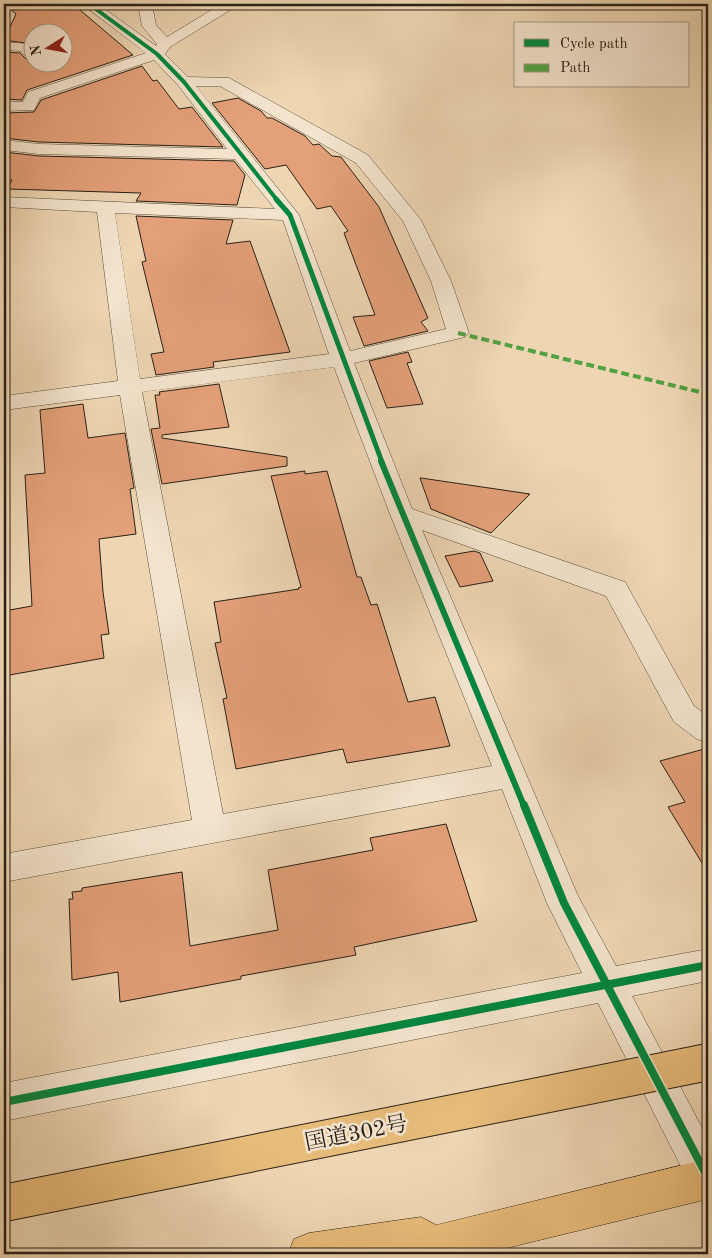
<svg xmlns="http://www.w3.org/2000/svg" width="712" height="1258" font-family="'Old Standard TT','Noto Serif JP',serif">
  <style>
    .building { fill: #e4a079; stroke: #292017 }
    .lines { fill: none; stroke-linecap: round; stroke-linejoin: round }
    .minor-casing { stroke: #5a4e3e; stroke-width: 1 }
    .highway-casing { stroke: #292017; stroke-width: 1 }
    .minor { fill: #f4e4ce; fill-rule: evenodd }
    .highway { fill: #e7bb7a; fill-rule: evenodd }
    .highway-bridge-casing { stroke: #292017; stroke-width: 38; stroke-linecap: butt }
    .highway-bridge { stroke: #e7bb7a; stroke-width: 36 }
    .quiet-far1 { stroke: #51a240; stroke-width: 3; stroke-dasharray: 5.5 3; stroke-linecap: butt }
    .quiet { stroke: #51a240; stroke-width: 4; stroke-dasharray: 8 4; stroke-linecap: butt }
    .cycleway-far3-casing { stroke: #f4e4ce; stroke-width: 5.5 }
    .cycleway-far2-casing { stroke: #f4e4ce; stroke-width: 8 }
    .cycleway-far1-casing { stroke: #f4e4ce; stroke-width: 9 }
    .cycleway-casing { stroke: #f4e4ce; stroke-width: 11 }
    .cycleway-far3 { stroke: #00873e; stroke-width: 4 }
    .cycleway-far2 { stroke: #00873e; stroke-width: 5 }
    .cycleway-far1 { stroke: #00873e; stroke-width: 6 }
    .cycleway { stroke: #00873e; stroke-width: 8 }
    .labels { text-anchor: middle; stroke-width: 5; stroke-linejoin: round; paint-order: stroke }
    .near-street-label { font-size: 22px; fill: #292017; stroke: #f4e4ce }
  </style>
  <rect width="100%" height="100%" fill="#eed6b3"/>
  <filter id="stains"><feTurbulence type="fractalNoise" baseFrequency=".004" numOctaves="4"/><feColorMatrix values="0 0 0 0 .2 0 0 0 0 .09 0 0 0 0 .02 0 0 0 .5 -.17"/></filter>
  <radialGradient id="worn" r=".72"><stop offset=".6" stop-color="#630" stop-opacity="0"/><stop offset="1" stop-color="#630" stop-opacity=".3"/></radialGradient>
  <path class="building" d="M 4,4 L 73,4 L 133,55 L 27,90 L 22,100 L 4,99 L 4,52 L 20,53 L 26,59 L 32,61 L 32,62 L 62,62 L 62,32 L 32,32 L 32,44 L 4,40 L 16,14 Z
    M 142,66 L 153,81 L 157,80 L 179,109 L 192,107 L 223,147 L 39,142 L 4,138 L 4,113 L 34,112 L 41,100 Z
    M 238,98 L 261,111 L 267,118 L 272,118 L 305,136 L 313,145 L 319,144 L 332,156 L 341,157 L 379,207 L 428,318 L 421,322 L 428,331 L 364,346 L 353,317 L 375,315 L 344,233 L 348,231 L 331,206 L 317,209 L 286,165 L 265,169 L 212,103 Z
    M 4,152 L 39,156 L 234,161 L 245,175 L 237,205 L 136,201 L 141,193 L 7,189 L 12,180 L 4,180 Z
    M 136,216 L 233,220 L 226,244 L 250,241 L 290,352 L 213,362 L 214,367 L 156,375 L 151,354 L 164,352 L 142,262 L 146,261 Z
    M 408,352 L 412,362 L 407,363 L 423,404 L 387,408 L 369,361 Z
    M 219,384 L 229,427 L 162,435 L 162,438 L 287,457 L 287,466 L 162,484 L 151,429 L 160,428 L 155,395 L 160,395 L 159,392 Z
    M 83,404 L 88,438 L 125,433 L 134,488 L 130,489 L 136,534 L 99,539 L 103,592 L 109,634 L 101,635 L 104,658 L 4,676 L 4,611 L 32,606 L 25,475 L 45,473 L 40,410 Z
    M 305,471 L 305,474 L 327,471 L 357,577 L 361,577 L 371,605 L 377,604 L 408,702 L 435,697 L 450,746 L 347,763 L 343,749 L 236,769 L 223,699 L 227,698 L 215,643 L 221,642 L 214,602 L 299,589 L 298,588 L 301,587 L 271,476 Z
    M 420,478 L 421,478 L 530,494 L 491,533 L 431,509 Z
    M 474,551 L 480,553 L 493,581 L 460,587 L 445,556 Z
    M 708,748 L 708,873 L 668,807 L 685,802 L 660,761 Z
    M 446,824 L 477,921 L 354,947 L 356,955 L 241,976 L 241,979 L 120,1002 L 118,972 L 72,980 L 69,899 L 73,899 L 72,892 L 82,891 L 82,888 L 182,872 L 190,946 L 278,930 L 268,870 L 373,850 L 370,838 Z"/>
  <g class="lines">
    <g class="minor-casing">
      <path id="minor" d="M 82,4 L 98,4 L 156,46 L 157,44 L 142,26 L 138,4 L 152,4 L 156,25 L 167,37 L 221,4 L 237,4 L 235,7 L 170,47 L 165,54 L 188,77 L 229,78 L 368,155 L 421,220 L 451,281 L 469,333 L 465,337 L 354,363 L 412,509 L 625,582 L 694,706 L 708,716 L 708,743 L 697,739 L 674,722 L 606,596 L 422,530 L 578,896 L 616,966 L 708,949 L 708,981 L 632,996 L 708,1139 L 708,1198 L 694,1192 L 598,1003 L 4,1121 L 4,1083 L 582,973 L 547,903 L 502,789 L 4,882 L 4,854 L 192,820 L 120,395 L 4,410 L 4,396 L 118,381 L 97,212 L 4,207 L 4,197 L 275,209 L 235,159 L 39,154 L 4,150 L 4,140 L 39,144 L 227,149 L 178,85 L 154,60 L 40,98 L 34,110 L 4,111 L 4,101 L 23,102 L 28,92 L 146,53 ZM 196,86 L 220,86 L 356,163 L 403,221 L 431,281 L 446,329 L 350,351 L 299,215 ZM 115,213 L 283,220 L 329,354 L 140,379 ZM 334,367 L 390,514 L 492,766 L 223,814 L 142,392 Z
        M 4,42 L 30,44 L 32,46 L 32,59 L 27,58 L 21,51 L 4,50 Z"/>
    </g>
    <g class="highway-casing">
      <path id="highway" d="M 708,1159 L 708,1199 L 482,1254 L 288,1254 L 294,1239 L 309,1233 L 421,1217 L 436,1225 Z"/>
    </g>
    <use href="#minor" class="minor"/>
    <use href="#highway" class="highway"/>
    <g class="highway-bridge-casing">
      <path id="highway-bridge" d="M 4,1203 L 708,1062"/>
    </g>
    <use href="#highway-bridge" class="highway-bridge"/>
    <path class="quiet-far1" d="M 693,4 L 708,6"/>
    <path class="quiet" d="M 458,333 L 708,394"/>
    <g class="cycleway-far3-casing">
      <path id="cycleway-far3" d="M 89,4 L 157,54 L 184,82 L 277,200"/>
    </g>
    <g class="cycleway-far2-casing">
      <path id="cycleway-far2" d="M 276,199 L 290,215 L 382,462"/>
    </g>
    <g class="cycleway-far1-casing">
      <path id="cycleway-far1" d="M 381,461 L 524,806"/>
    </g>
    <g class="cycleway-casing">
      <path id="cycleway" d="M 524,805 L 564,903 L 708,1178
        M 4,1102 L 708,965"/>
    </g>
    <use href="#cycleway-far3" class="cycleway-far3"/>
    <use href="#cycleway-far2" class="cycleway-far2"/>
    <use href="#cycleway-far1" class="cycleway-far1"/>
    <use href="#cycleway" class="cycleway"/>
  </g>
  <g class="labels">
    <g class="near-street-label">
      <text transform="translate(356 1132) rotate(-11)" y="8">国道302号</text>
    </g>
  </g>
  <rect width="712" height="1258" fill="none" stroke="#eed6b3" stroke-width="20"/>
  <rect x="5" y="5" width="702" height="1248" fill="none" stroke="#292017" stroke-width="2.5"/>
  <rect x="10" y="10" width="692" height="1238" fill="none" stroke="#292017"/>
  <rect x="514" y="22" width="175" height="65" fill="#f4e4ce" stroke="#a39685"/>
  <rect x="524" y="39" width="25" height="8" fill="#00873e" stroke="#a39685"/>
  <text x="560" y="48" font-size="15" fill="#292017">Cycle path</text>
  <rect x="524" y="64" width="25" height="8" fill="#51a240" stroke="#a39685"/>
  <text x="560" y="72" font-size="15" fill="#292017">Path</text>
  <g transform="translate(48 48) rotate(259)"><circle r="24" fill="#f4e4ce" stroke="#a39685"/>
  <path d="M0-4L9 19L0 12L-9 19Z" fill="#8f2418"/>
  <text y="-8" font-size="14" font-weight="bold" text-anchor="middle" fill="#292017">N</text>
  </g>
  <rect width="100%" height="100%" filter="url(#stains)"/>
  <rect width="100%" height="100%" fill="url(#worn)"/>
</svg>
